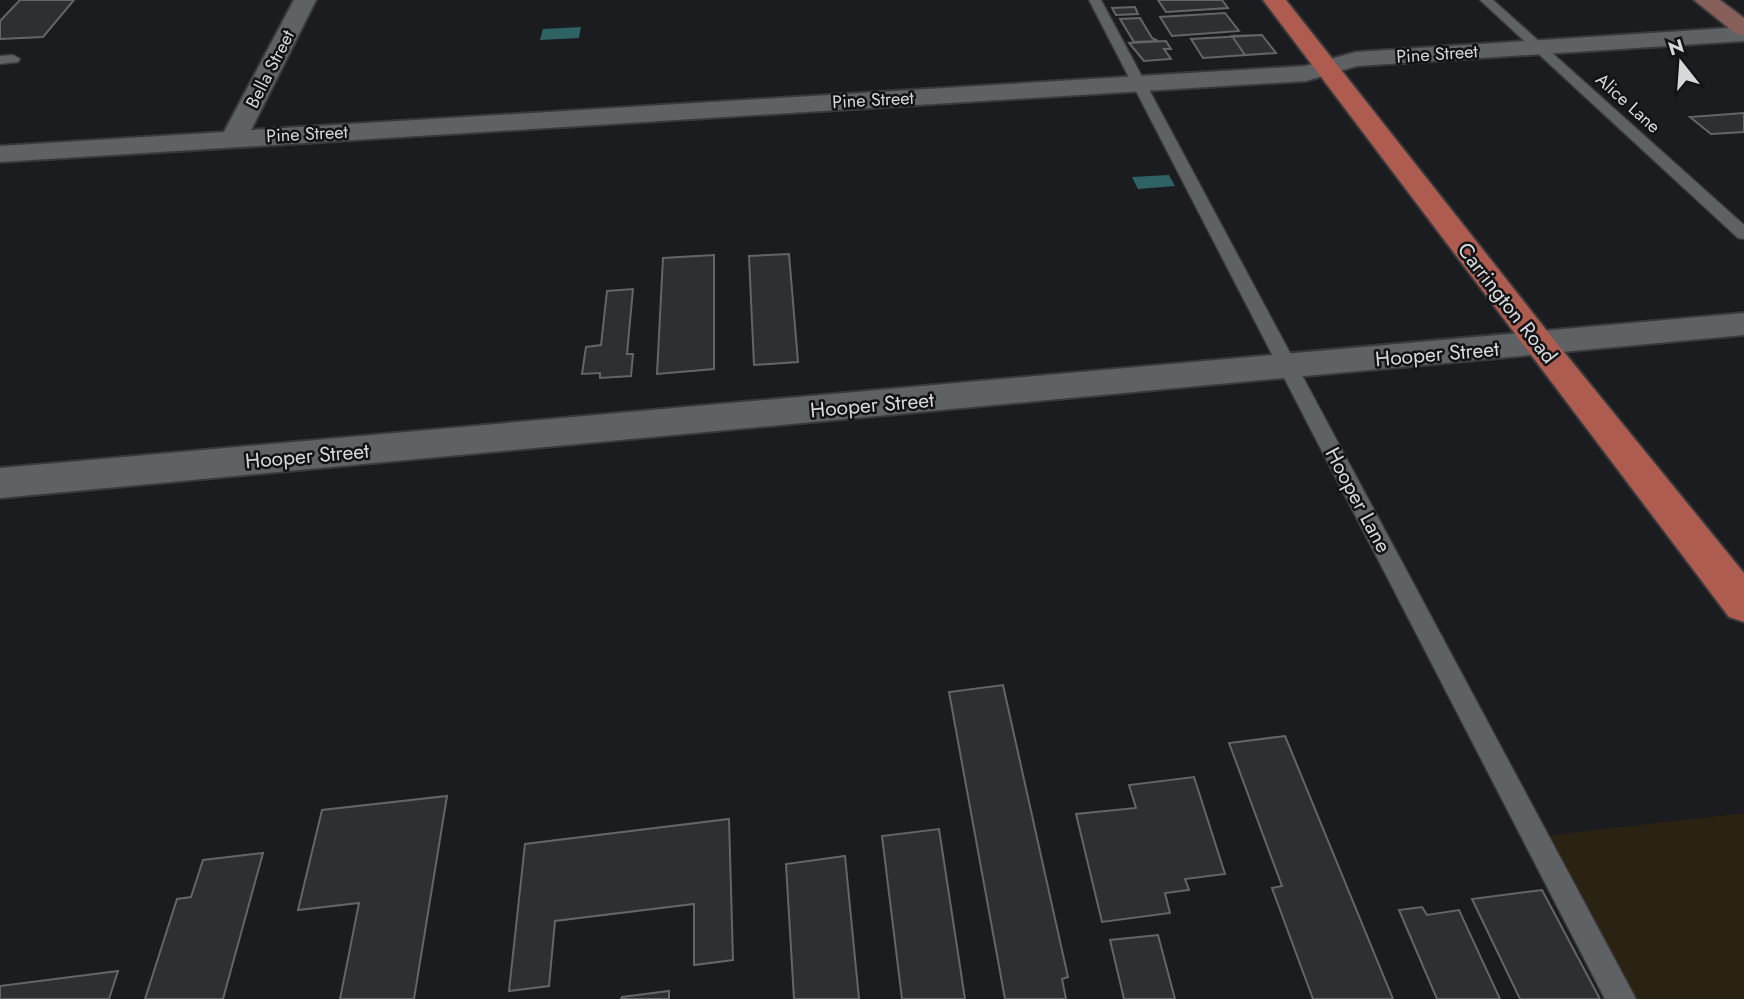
<svg xmlns="http://www.w3.org/2000/svg" width="1744" height="999" font-family="Jost,sans-serif">
  <style>
    .commercial { fill: #2a2212 }
    .water { fill: #2f6263 }
    .building { fill: #2d2f32; stroke: #636569; stroke-width: 2 }
    .lines { fill: none; stroke-linecap: round; stroke-linejoin: round }
    .lane-casing { stroke: #37393b; stroke-width: 3 }
    .street-casing { stroke: #37393b; stroke-width: 4 }
    .secondary-casing { stroke: #37393b; stroke-width: 4 }
    .primary-casing { stroke: #37393b; stroke-width: 4 }
    .lane { fill: #5f6265; fill-rule: evenodd }
    .street { fill: #5f6265; fill-rule: evenodd }
    .secondary { fill: #865f5a; fill-rule: evenodd }
    .primary { fill: #ad5c4f; fill-rule: evenodd }
    .labels { text-anchor: middle; stroke-width: 5; stroke-linejoin: round; paint-order: stroke }
    .far-street-label { font-size: 18px; fill: #d6d8d9; stroke: #111316 }
    .street-label { font-size: 21px; fill: #d6d8d9; stroke: #111316 }
  </style>
  <rect width="100%" height="100%" fill="#1a1c1f"/>
  <path class="commercial" d="M 1744,813 L 1744,999 L 1621,999 L 1534,837 Z"/>
  <path class="water" d="M 581,27 L 579,38 L 540,40 L 543,29 Z
    M 1169,175 L 1175,186 L 1138,189 L 1132,177 Z"/>
  <path class="building" d="M 20,0 L 74,0 L 43,37 L 0,39 L 0,21 Z
    M 1158,0 L 1222,0 L 1228,8 L 1166,12 Z
    M 1135,7 L 1138,14 L 1116,15 L 1112,8 Z
    M 1225,13 L 1239,31 L 1172,36 L 1160,17 Z
    M 1140,18 L 1152,38 L 1158,41 L 1134,42 L 1120,19 Z
    M 1262,35 L 1276,53 L 1203,58 L 1191,39 Z
    M 1262,35 L 1276,53 L 1245,55 L 1232,36 Z
    M 1166,41 L 1171,49 L 1164,49 L 1171,59 L 1144,61 L 1129,43 Z
    M 1744,113 L 1744,132 L 1711,134 L 1690,117 Z
    M 789,254 L 798,362 L 754,365 L 749,256 Z
    M 714,255 L 714,369 L 657,374 L 663,258 Z
    M 633,289 L 627,354 L 633,354 L 631,376 L 600,378 L 600,373 L 582,374 L 586,347 L 601,345 L 607,291 Z
    M 1003,685 L 1068,977 L 1062,979 L 1066,999 L 1005,999 L 949,692 Z
    M 1285,736 L 1393,999 L 1313,999 L 1272,888 L 1282,886 L 1229,743 Z
    M 1194,777 L 1225,874 L 1185,879 L 1189,890 L 1165,893 L 1170,913 L 1102,922 L 1076,814 L 1136,808 L 1129,785 Z
    M 447,796 L 414,999 L 340,999 L 359,903 L 298,910 L 322,810 Z
    M 729,819 L 733,960 L 694,965 L 694,904 L 555,921 L 549,986 L 509,991 L 525,844 Z
    M 939,829 L 965,999 L 902,999 L 882,836 Z
    M 263,853 L 223,999 L 145,999 L 177,899 L 191,897 L 203,860 Z
    M 845,856 L 859,999 L 794,999 L 786,864 Z
    M 1542,890 L 1600,999 L 1520,999 L 1472,899 Z
    M 1422,907 L 1427,915 L 1459,910 L 1500,999 L 1437,999 L 1399,910 Z
    M 1158,935 L 1175,999 L 1124,999 L 1110,940 Z
    M 118,971 L 109,999 L 0,999 L 0,986 Z
    M 669,991 L 669,999 L 621,999 L 622,997 Z"/>
  <g class="lines">
    <g class="lane-casing">
      <path id="lane" d="M 1089,0 L 1101,0 L 1636,999 L 1605,999 Z
        M 1480,0 L 1493,0 L 1744,225 L 1744,239 L 1738,238 Z
        M 13,55 L 20,59 L 18,62 L 0,64 L 0,56 Z"/>
    </g>
    <g class="street-casing">
      <path id="street" d="M 294,0 L 316,0 L 251,130 L 1305,66 L 1356,52 L 1744,27 L 1744,41 L 1357,66 L 1306,81 L 0,162 L 0,146 L 224,132 Z
        M 1744,313 L 1744,335 L 0,498 L 0,468 Z"/>
    </g>
    <g class="secondary-casing">
      <path id="secondary" d="M 1694,0 L 1720,0 L 1744,18 L 1744,36 L 1736,34 Z"/>
    </g>
    <g class="primary-casing">
      <path id="primary" d="M 1263,0 L 1286,0 L 1551,336 L 1744,573 L 1744,622 L 1729,617 Z"/>
    </g>
    <use href="#lane" class="lane"/>
    <use href="#street" class="street"/>
    <use href="#secondary" class="secondary"/>
    <use href="#primary" class="primary"/>
  </g>
  <g class="labels">
    <g class="far-street-label">
      <text transform="translate(1437 54) rotate(-4)" y="6">Pine Street</text>
      <text transform="translate(270 69) rotate(-63)" y="6">Bella Street</text>
      <text transform="translate(873 100) rotate(-3)" y="6">Pine Street</text>
      <text transform="translate(1628 103) rotate(42)" y="6">Alice Lane</text>
      <text transform="translate(307 134) rotate(-3)" y="6">Pine Street</text>
    </g>
    <g class="street-label">
      <text transform="translate(1507 303) rotate(52)" y="7">Carrington Road</text>
      <text transform="translate(1437 354) rotate(-5)" y="7">Hooper Street</text>
      <text transform="translate(872 405) rotate(-5)" y="7">Hooper Street</text>
      <text transform="translate(307 456) rotate(-5)" y="7">Hooper Street</text>
      <text transform="translate(1358 500) rotate(62)" y="7">Hooper Lane</text>
    </g>
  </g>
  <g transform="translate(1681 63) rotate(343)" stroke="#111316" stroke-width="5" paint-order="stroke">
  <path d="M0-5L12 26L0 18L-12 26Z" fill="#d6d8d9"/>
  <text y="-10" font-size="19" font-weight="bold" text-anchor="middle" fill="#d6d8d9">N</text>
  </g>
</svg>
